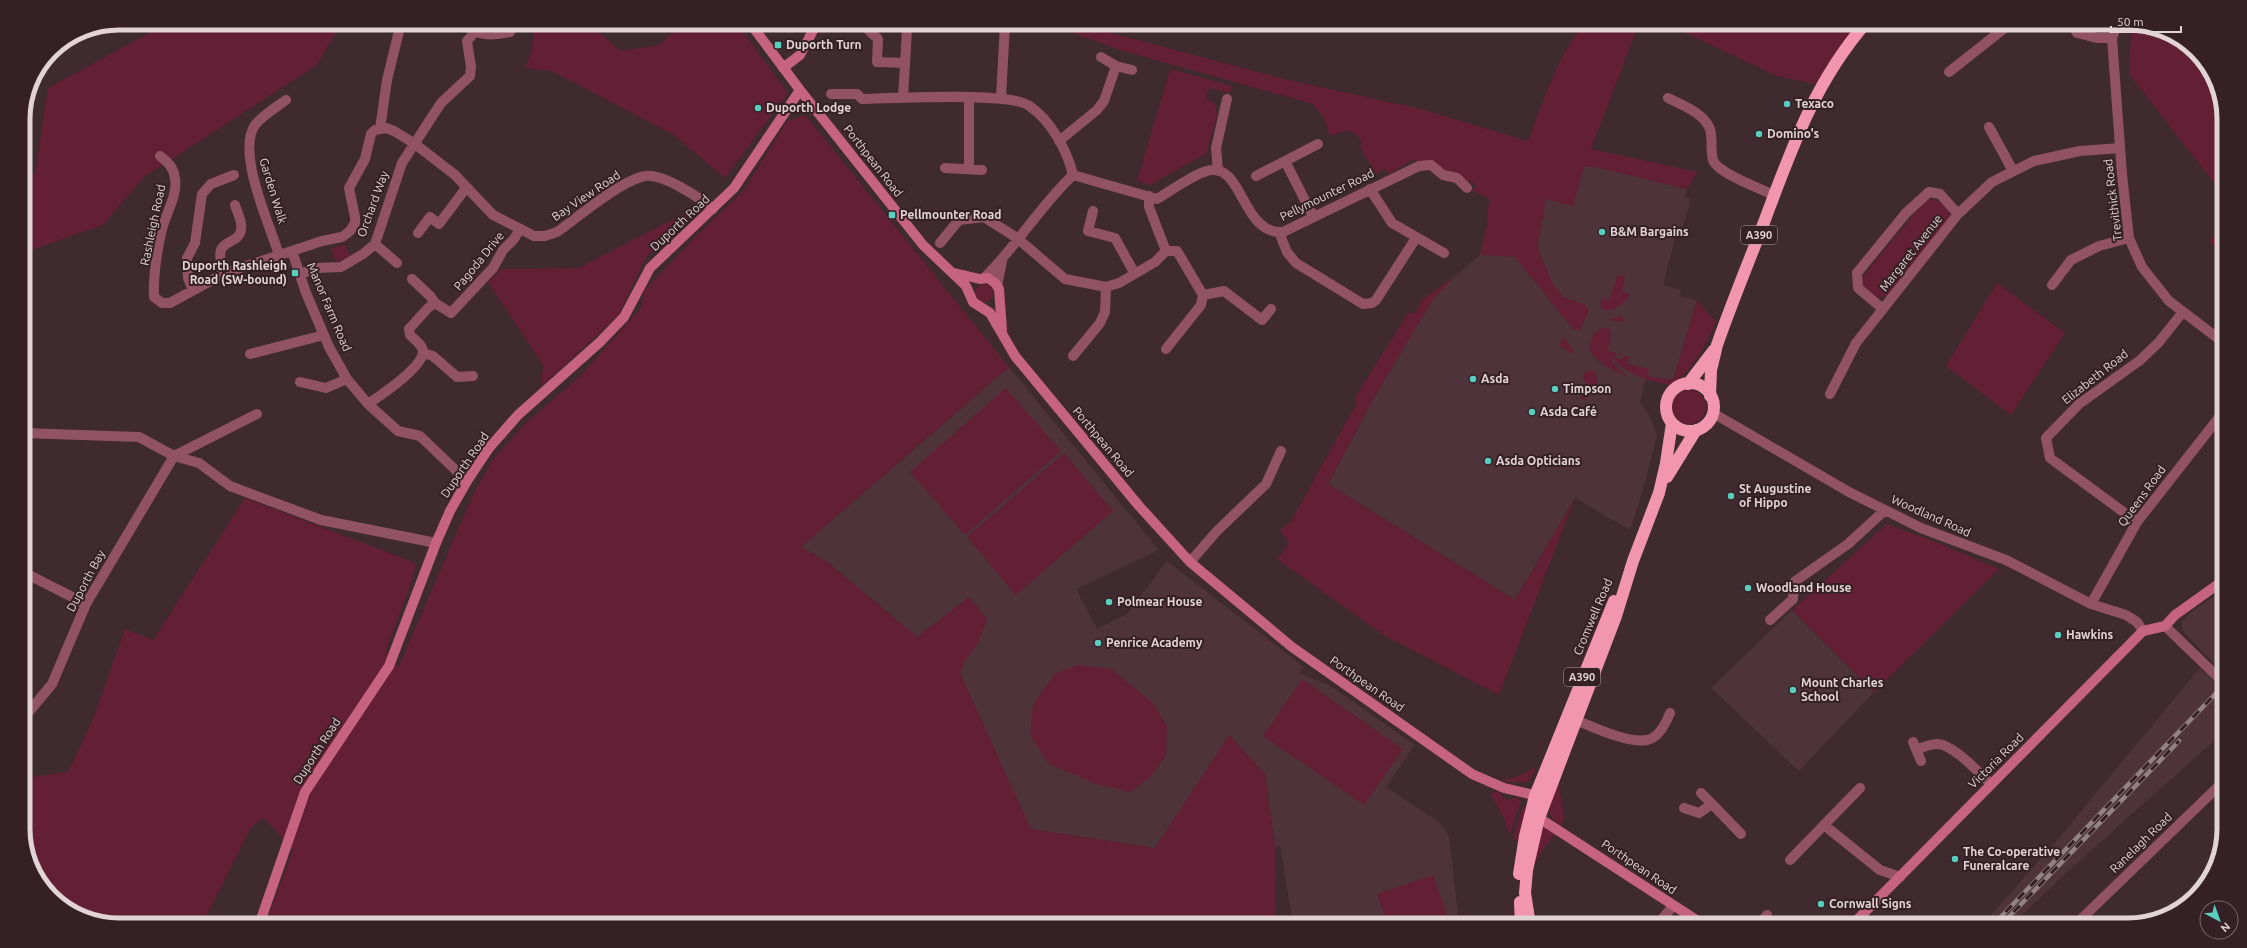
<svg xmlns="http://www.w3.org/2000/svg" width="2247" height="948" font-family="Ubuntu,sans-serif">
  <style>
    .built { fill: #4e343a }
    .green { fill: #621f36 }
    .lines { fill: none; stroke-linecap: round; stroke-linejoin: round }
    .street { stroke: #915364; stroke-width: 10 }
    .secondary { stroke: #c56380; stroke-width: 10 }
    .highway { stroke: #f196ae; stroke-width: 12 }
    .rail-casing { stroke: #928185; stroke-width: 4.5 }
    .rail { stroke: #342025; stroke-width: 3; stroke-dasharray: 9; stroke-linecap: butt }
    .poi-dot { fill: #5acebe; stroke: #342025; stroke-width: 1.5 }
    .labels { text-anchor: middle; stroke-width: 4; stroke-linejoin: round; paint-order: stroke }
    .shield { fill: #342025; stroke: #ad9da1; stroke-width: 1 }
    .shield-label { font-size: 11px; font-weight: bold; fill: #e1d3d6 }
    .poi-label { font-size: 12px; font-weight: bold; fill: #e1d3d6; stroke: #342025; text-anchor: start }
    .street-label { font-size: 12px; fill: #e1d3d6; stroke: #342025 }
    .rim { fill: none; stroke: #e1d3d6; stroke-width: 5 }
  </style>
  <rect width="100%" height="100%" fill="#3e2a2f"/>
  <path class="built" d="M 1552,167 L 1595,167 L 1687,189 L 1685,197 L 1690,199 L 1689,205 L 1683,227 L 1678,226 L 1663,285 L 1681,290 L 1679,296 L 1697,300 L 1673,380 L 1647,376 L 1640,402 L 1650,417 L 1657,435 L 1644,486 L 1630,530 L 1575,498 L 1515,600 L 1328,484 L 1375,396 L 1432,300 L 1455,276 L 1480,255 L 1535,257 Z
    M 1009,367 L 1159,550 L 1076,589 L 1097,629 L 1127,614 L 1167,561 L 1304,667 L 1299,673 L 1329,685 L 1415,745 L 1386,787 L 1439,822 L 1449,835 L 1459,925 L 1293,925 L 1280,846 L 1275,848 L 1265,774 L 1230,736 L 1155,848 L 1030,829 L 960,673 L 826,561 L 801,547 Z
    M 2224,589 L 2224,674 L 2184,632 L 2181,623 L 2189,614 Z
    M 1792,610 L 1874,692 L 1799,771 L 1711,688 Z
    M 2200,668 L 2224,691 L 2224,732 L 2067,872 L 2012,925 L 1982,925 L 2058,839 Z"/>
  <path class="green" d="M 168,23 L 341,23 L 317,65 L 144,177 L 103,225 L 23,253 L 23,178 L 35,174 L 48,88 Z
    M 532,23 L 588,23 L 621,51 L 659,45 L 683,23 L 736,23 L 788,93 L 725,178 L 672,134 L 552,71 L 525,68 L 532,51 L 534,26 Z
    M 1063,23 L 1074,23 L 1284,79 L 1421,109 L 1528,141 C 1537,118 1566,30 1590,23 C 1599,20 1628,23 1639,23 L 1591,149 L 1698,172 L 1687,189 L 1595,167 L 1584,167 L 1573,206 L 1546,199 L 1537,247 L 1553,284 L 1563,297 L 1584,304 L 1589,310 L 1580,331 L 1573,329 L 1515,257 L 1480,255 L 1487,225 L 1489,199 L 1470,189 L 1475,188 L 1475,184 L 1446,171 L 1413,160 L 1389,174 L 1385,169 L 1376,174 L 1360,147 L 1362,143 L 1358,136 L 1347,130 L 1330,136 L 1324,119 L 1313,104 L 1123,51 L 1064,30 Z
    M 1664,23 L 1869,23 L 1827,77 L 1815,84 L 1777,76 Z
    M 2143,26 L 2165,30 L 2208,65 L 2224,113 L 2224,196 L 2129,74 L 2131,30 Z
    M 1170,69 L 1232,86 L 1230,93 L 1209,88 L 1206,98 L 1215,104 L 1217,115 L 1207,153 L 1150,185 L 1137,181 Z
    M 805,115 L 1009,367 L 801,547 L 826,561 L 917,637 L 969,597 L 987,619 L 978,643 L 964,662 L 960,673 L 1031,829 L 1155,848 L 1229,735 L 1265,774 L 1275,848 L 1276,925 L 265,925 L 293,850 L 264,818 L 251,827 L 202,925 L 119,925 L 82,918 L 43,887 L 23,836 L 23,778 L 68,772 L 93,719 L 125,629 L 153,640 L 245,498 L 416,563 L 411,583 L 386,650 L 398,668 L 472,497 L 492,460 L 527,422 L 579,377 L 641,308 L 644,291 L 694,238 L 744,190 L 787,121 Z
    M 1929,199 C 1939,200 1944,205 1950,212 L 1950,219 L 1887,296 L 1876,298 L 1863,286 L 1863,276 L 1924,202 Z
    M 689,211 L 694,218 L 646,257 L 618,316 L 541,387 L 543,365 L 488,282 L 501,269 L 579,268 Z
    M 2224,226 L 2224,257 L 2209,241 Z
    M 345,244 L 350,257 L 336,262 L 331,249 Z
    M 1618,275 L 1625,276 L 1622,292 L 1630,294 C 1624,304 1616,311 1604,310 L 1600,305 L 1602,298 L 1609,300 Z
    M 1455,276 L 1432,301 L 1375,396 L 1328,484 L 1515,600 L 1575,498 L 1499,695 L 1385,636 L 1277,559 L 1289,544 L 1280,530 L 1291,521 L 1356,404 L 1356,396 L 1408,313 L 1415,313 L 1422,300 Z
    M 1997,283 L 2065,333 L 2011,415 L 1946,366 Z
    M975 293a9 9 0 1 1 18 0a9 9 0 1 1-18 0Z
    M 1697,300 L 1716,322 C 1705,346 1693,372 1670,385 C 1644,380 1625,374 1608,354 L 1614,365 L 1628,377 C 1614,371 1595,363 1589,348 C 1592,337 1595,326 1609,328 L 1611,332 L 1608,351 L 1616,353 L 1615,358 L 1622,359 L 1623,355 L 1629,357 L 1628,364 L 1649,369 L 1648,376 L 1673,380 Z
    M 1621,316 L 1624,318 L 1622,322 L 1606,320 Z
    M 1564,337 L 1573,350 L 1574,355 L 1559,346 Z
    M 1592,370 C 1594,372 1597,375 1597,378 C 1599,385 1588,399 1582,400 L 1579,389 L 1586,383 L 1582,378 L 1586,371 Z
    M 1006,388 L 1061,451 L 965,535 L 910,472 Z
    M1672 407a17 17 0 1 1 34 0a17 17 0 1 1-34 0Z
    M 1064,453 L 1113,511 L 1016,595 L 967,537 Z
    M 1887,524 L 1938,543 L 1999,569 L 1874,692 L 1792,610 Z
    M 1078,665 L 1111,669 L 1153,703 L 1167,726 L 1166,756 L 1150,777 L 1130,792 L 1096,784 L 1049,764 L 1030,735 L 1033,705 L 1054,674 Z
    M 1302,679 L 1403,749 L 1364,805 L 1263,736 Z
    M 1537,766 L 1529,782 L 1504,782 L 1505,780 L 1521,775 Z
    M 1558,780 L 1564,817 L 1561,826 C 1540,813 1551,799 1558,780 Z
    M 1495,791 L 1501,793 L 1503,798 L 1511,800 L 1516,797 L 1521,801 L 1510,835 L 1502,814 L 1491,795 Z
    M 1524,804 L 1526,814 L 1520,839 L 1514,840 L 1513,837 Z
    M 1546,827 L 1557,832 L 1546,845 L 1532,868 L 1541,830 Z
    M 1433,875 L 1448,918 L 1429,925 L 1388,925 L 1377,894 Z"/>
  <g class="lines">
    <path class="street" d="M 861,23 L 878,39 L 877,62 L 905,63
      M 1004,23 L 1024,25
      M 2071,23 L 2077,33 L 2097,38 L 2112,38
      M 2120,23 L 2116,27 L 2112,38 L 2122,174 L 2129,238 L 2142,267 L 2169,301 L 2224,343
      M 463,25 C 479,36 491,36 510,32
      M 1116,66 L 1132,70
      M 1949,72 L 2011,23
      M 831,94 L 857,94 L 862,99 C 894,98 1006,92 1028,105 C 1051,120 1067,150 1073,175
      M 903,98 L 907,30
      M 969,98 L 969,168
      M 1001,98 L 1005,24
      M 1668,98 C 1682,105 1704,113 1710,129 C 1713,139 1710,150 1713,160 C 1717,173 1761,189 1774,195
      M 1989,127 L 2013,171
      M 380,129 L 387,80 L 401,23
      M 1059,141 L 1097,110 L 1104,101 L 1116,66 L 1101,57
      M 160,156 C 169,163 173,167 175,178 C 178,195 166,213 162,229 C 157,251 153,275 154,297 L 162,303 L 170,303 L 225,273 L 322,241 L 342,237 L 350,231 L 355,223 L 355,217 L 349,188 L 365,159 L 371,134 L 375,130 L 386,128 L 394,131 L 415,144 L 455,175 L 493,215 L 534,236 L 545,236 L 557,232 C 578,217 622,180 645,176 C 663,173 700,198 713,209
      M 1285,161 L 1313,216
      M 945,168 L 982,170
      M 1218,170 L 1216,148 L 1227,99
      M 1256,176 L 1318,144
      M 1370,189 L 1392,223 L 1444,253
      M 1093,211 L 1088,231 L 1115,238 L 1135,274
      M 1279,232 L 1287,252 L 1296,263 L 1363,304 L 1372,303 L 1376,300 L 1416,238
      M 418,233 L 430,217 L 439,224 L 466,188
      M 940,243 L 959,220 L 984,217 L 1017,238 L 1065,279 L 1106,287 L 1119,283 L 1155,262 L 1166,251 L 1149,207 L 1149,196
      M 375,244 L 397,263
      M 292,251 L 306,293 L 329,347 L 347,379 L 368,404 L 398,431 L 420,436 L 467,481
      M 1166,251 L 1177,251 L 1203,295 L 1224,291 L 1262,320 L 1271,309
      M 279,255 C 270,225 236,153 255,125 C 263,115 275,108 286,100
      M 225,273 C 209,235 238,248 241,230 C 243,222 237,212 235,205
      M 300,274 L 317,268 L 341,267 L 363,254 L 375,244 L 402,163 L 441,103 L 470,76 L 471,67 L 467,41 L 474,33
      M 984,278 C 1016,247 1040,206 1073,175 L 1157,199 C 1171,191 1197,171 1212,170 C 1243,167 1243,235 1283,232 L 1419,166 L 1431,165 L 1443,175 L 1457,178 L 1467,188
      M 412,279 L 430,296 L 435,303
      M 2052,285 L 2071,260 L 2099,246 L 2129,238
      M 997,286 L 1002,261
      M 193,290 L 188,278 L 187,258 L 195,243 L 202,194 L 211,184 L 234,175
      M 1883,309 L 1858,288 L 1857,273 L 1906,213 L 1929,192 L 1940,194 L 1958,214
      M 1166,349 L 1201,305 L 1203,295
      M 423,353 L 433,356 L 457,377 L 473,376
      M 250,354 L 324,335
      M 1073,356 L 1100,323 L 1105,312 L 1106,287
      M 300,382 L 326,388 L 347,379
      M 1830,394 L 1856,343 L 1958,214 L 1992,182 L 2034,161 L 2080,151 L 2120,148
      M 368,404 C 381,395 422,368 423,352 C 423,345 415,340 410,335 L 409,329 L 428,308 L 435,303 L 451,313 L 493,268 L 503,250 L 514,239 L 520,229
      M 1713,413 L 1849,492 L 1921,528 L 2006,560 L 2091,604 L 2126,615 L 2137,622 L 2143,631
      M 23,433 L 139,437 L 174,456 L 199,463 L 230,486 L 321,520 L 436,543
      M 2137,522 L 2050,458 L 2046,438 L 2079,404 L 2139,361 L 2159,342 L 2182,313
      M 1190,562 L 1217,531 L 1266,484 L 1281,451
      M 23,572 L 86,604
      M 2091,604 L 2137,522 L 2224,411
      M 1770,620 L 1793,599 L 1794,582 L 1848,544 L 1885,510
      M 2165,626 L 2224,683
      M 23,719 L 52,684 L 86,604 L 174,456 L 257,414
      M 1576,720 C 1593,727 1629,744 1647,740 C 1659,738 1666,723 1670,713
      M 1913,742 L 1921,761
      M 1917,750 C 1923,747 1930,744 1938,744 C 1954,745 1979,773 1991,784
      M 1712,804 L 1741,834
      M 1684,808 L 1699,813 L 1712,804 L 1701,793
      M 1824,825 L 1860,788
      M 1790,860 L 1824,825 L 1880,870 L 1900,877
      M 1657,925 L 1673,906
      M 1758,925 L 1767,915
      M 2075,925 L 2224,781"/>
    <path class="secondary" d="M 750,23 L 800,90 L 923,245 L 966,286 L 973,302 L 990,313 L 1015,356 L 1139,506 L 1190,562 L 1292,647 L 1472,774 L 1504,788 L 1542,797
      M 783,68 L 800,55 L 817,23
      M 954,273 L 980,279 L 988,278 L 995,283 L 999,289 L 1002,330
      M 1539,818 L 1704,925
      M 259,925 L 305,792 L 389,666 L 436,543 L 450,511 L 467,481 L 489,448 L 518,415 L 600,342 L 624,317 L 650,268 L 734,188 L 800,90
      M 1852,925 L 2143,631 L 2165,626 L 2175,615 L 2224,580"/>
    <path class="highway" d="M1666 407a24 24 0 1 1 48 0a24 24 0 1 1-48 0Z
      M 1688,384 L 1714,350
      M 1710,396 L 1711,370 L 1717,345 C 1732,302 1750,259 1766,217 C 1792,147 1816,80 1866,23
      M 1667,477 L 1696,430
      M 1519,874 L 1525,836 L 1535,796 L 1614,601
      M 1520,902 L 1521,925
      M 1530,925 L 1525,893 L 1527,870 L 1539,818 L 1616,616 L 1633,561 L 1659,493 L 1666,463 L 1672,423"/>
    <g class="rail-casing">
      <path id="rail" d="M 1993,925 L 2224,685
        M 2001,925 L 2179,741"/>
    </g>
    <use href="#rail" class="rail"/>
  </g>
  <g class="poi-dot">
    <rect x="774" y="41" width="8" height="8" rx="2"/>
    <circle cx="1787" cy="104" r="4"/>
    <circle cx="758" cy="108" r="4"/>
    <circle cx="1759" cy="134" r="4"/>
    <rect x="888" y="211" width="8" height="8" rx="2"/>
    <circle cx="1602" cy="232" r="4"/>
    <rect x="291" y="269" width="8" height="8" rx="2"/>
    <circle cx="1473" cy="379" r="4"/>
    <circle cx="1555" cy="389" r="4"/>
    <circle cx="1532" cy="412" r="4"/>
    <circle cx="1488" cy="461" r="4"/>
    <circle cx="1731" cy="496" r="4"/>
    <circle cx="1748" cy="588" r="4"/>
    <circle cx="1109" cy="602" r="4"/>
    <circle cx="2058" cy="635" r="4"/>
    <circle cx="1098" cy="643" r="4"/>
    <circle cx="1793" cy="690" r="4"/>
    <circle cx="1955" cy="859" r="4"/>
    <circle cx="1821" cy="904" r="4"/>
  </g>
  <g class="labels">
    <g class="shield">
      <rect x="1741" y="226" width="36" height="18" rx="3"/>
      <rect x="1564" y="668" width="36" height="18" rx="3"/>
    </g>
    <g class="shield-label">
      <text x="1759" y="239">A390</text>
      <text x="1582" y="681">A390</text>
    </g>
    <g class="poi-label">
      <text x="786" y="49">Duporth Turn</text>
      <text x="1795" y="108">Texaco</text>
      <text x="766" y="112">Duporth Lodge</text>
      <text x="1767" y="138">Domino's</text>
      <text x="900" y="219">Pellmounter Road</text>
      <text x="1610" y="236">B&amp;M Bargains</text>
      <text x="287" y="270" text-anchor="end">Duporth Rashleigh<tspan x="287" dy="14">Road (SW-bound)</tspan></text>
      <text x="1481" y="383">Asda</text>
      <text x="1563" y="393">Timpson</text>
      <text x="1540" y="416">Asda Café</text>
      <text x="1496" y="465">Asda Opticians</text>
      <text x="1739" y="493">St Augustine<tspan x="1739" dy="14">of Hippo</tspan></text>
      <text x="1756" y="592">Woodland House</text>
      <text x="1117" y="606">Polmear House</text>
      <text x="2066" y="639">Hawkins</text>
      <text x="1106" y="647">Penrice Academy</text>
      <text x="1801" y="687">Mount Charles<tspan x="1801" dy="14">School</tspan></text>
      <text x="1963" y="856">The Co-operative<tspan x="1963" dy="14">Funeralcare</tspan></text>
      <text x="1829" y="908">Cornwall Signs</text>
    </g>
    <g class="street-label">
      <text transform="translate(873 161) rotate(52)" y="4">Porthpean Road</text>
      <text transform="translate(273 191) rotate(73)" y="4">Garden Walk</text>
      <text transform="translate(1327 195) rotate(-26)" y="4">Pellymounter Road</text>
      <text transform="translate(586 196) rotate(-34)" y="4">Bay View Road</text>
      <text transform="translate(2113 200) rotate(-97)" y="4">Trevithick Road</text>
      <text transform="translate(373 204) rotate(-70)" y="4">Orchard Way</text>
      <text transform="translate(680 223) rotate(-43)" y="4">Duporth Road</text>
      <text transform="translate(153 225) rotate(-78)" y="4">Rashleigh Road</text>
      <text transform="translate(1911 253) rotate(-52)" y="4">Margaret Avenue</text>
      <text transform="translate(479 261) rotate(-51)" y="4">Pagoda Drive</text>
      <text transform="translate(329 307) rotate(67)" y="4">Manor Farm Road</text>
      <text transform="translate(2095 377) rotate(-38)" y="4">Elizabeth Road</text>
      <text transform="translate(1103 442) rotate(50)" y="4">Porthpean Road</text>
      <text transform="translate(465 465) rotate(-56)" y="4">Duporth Road</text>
      <text transform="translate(2142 496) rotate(-54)" y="4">Queens Road</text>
      <text transform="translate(1931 516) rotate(24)" y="4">Woodland Road</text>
      <text transform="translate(86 581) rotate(-62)" y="4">Duporth Bay</text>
      <text transform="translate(1593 617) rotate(-67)" y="4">Cromwell Road</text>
      <text transform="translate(1367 684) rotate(35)" y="4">Porthpean Road</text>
      <text transform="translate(317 751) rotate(-57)" y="4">Duporth Road</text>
      <text transform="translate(1996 761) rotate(-45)" y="4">Victoria Road</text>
      <text transform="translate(2141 843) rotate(-44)" y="4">Ranelagh Road</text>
      <text transform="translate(1639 867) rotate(34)" y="4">Porthpean Road</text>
    </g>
  </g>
  <path d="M0 0H2247V948H0ZM119 30H2128A89 89 0 0 1 2217 119V829A89 89 0 0 1 2128 918H119A89 89 0 0 1 30 829V119A89 89 0 0 1 119 30Z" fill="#342025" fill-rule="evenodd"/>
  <path class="rim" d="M119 30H2128A89 89 0 0 1 2217 119V829A89 89 0 0 1 2128 918H119A89 89 0 0 1 30 829V119A89 89 0 0 1 119 30Z"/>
  <g transform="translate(2219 920) rotate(139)"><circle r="19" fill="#342025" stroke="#79686c"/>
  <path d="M0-3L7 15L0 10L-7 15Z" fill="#5acebe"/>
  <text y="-6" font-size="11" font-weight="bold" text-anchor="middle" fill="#e1d3d6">N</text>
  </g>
  <path d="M2111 26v6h70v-6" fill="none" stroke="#e1d3d6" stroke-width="2"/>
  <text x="2117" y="26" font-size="12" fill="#e1d3d6" stroke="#342025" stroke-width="3" paint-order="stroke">50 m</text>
</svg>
